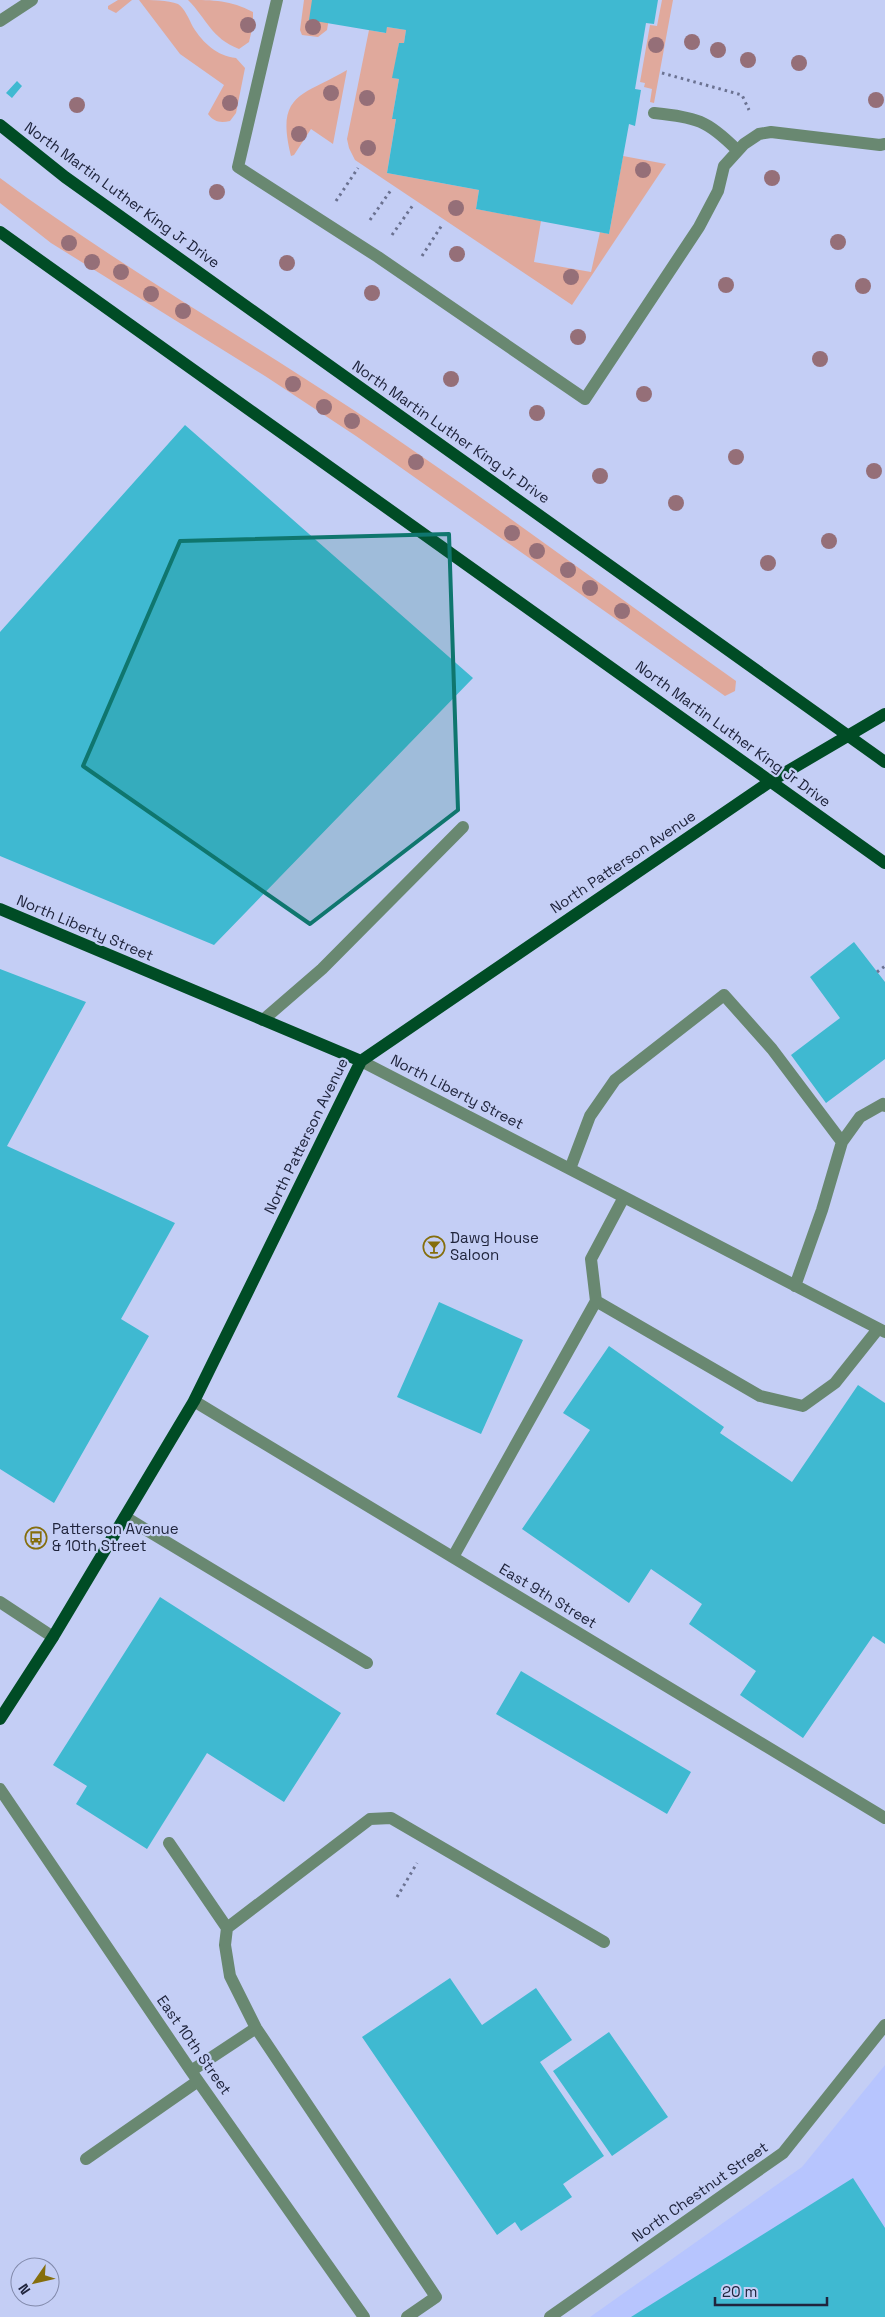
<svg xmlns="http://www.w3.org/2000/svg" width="885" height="2317" font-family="'Space Grotesk',sans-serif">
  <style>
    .built { fill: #b7c5fe }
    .green { fill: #e0a99c }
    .building { fill: #3fb9d1 }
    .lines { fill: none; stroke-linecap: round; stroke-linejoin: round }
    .path { stroke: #6b7291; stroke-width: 3; stroke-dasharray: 2.5 4; stroke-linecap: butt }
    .minor { stroke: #698871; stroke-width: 12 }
    .major { stroke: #004c25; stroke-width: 12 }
    .tree { fill: #956f78 }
    .marked { fill: #0f766e; fill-opacity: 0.2; stroke: #0f766e; stroke-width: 4; stroke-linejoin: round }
    .labels { text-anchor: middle; stroke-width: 4.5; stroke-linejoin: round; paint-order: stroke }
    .street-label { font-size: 15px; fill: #20253d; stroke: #c4cef5 }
    .poi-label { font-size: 15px; fill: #20253d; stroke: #c4cef5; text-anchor: start }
  </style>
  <rect width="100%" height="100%" fill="#c4cef5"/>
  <path class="built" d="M 885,2065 L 885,2317 L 590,2317 L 802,2167 Z"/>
  <path class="green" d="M 118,0 L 132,0 L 116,13 L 108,9 L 108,6 Z
    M 139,0 C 151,0 168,0 178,4 C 185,9 189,19 193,27 C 203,43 217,56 236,58 L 245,68 L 236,113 L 230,121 C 220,123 214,122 208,114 L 224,85 L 180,54 Z
    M 188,0 C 214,0 230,0 253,12 L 253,25 L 249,42 L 239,49 C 211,38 207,19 188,0 Z
    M 304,0 L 332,0 L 327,30 L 318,37 L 302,35 L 300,30 Z
    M 662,0 L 673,0 L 654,103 L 650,102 L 652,89 L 644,87 L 645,83 L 640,82 L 650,25 L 657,26 Z
    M 387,27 L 406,30 L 404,43 L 399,43 L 393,78 L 399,79 L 392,119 L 396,119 L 387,173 L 479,190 L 476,209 L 541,221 L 534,262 L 591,272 L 600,232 L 609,234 L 623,156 L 666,164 L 572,305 L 355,160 L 349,148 L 347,139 L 369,30 L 385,33 Z
    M 347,70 L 333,144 L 311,129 L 294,155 L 291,156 C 275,93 303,96 347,70 Z
    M 0,178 C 113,262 235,332 352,409 C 483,496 608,590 736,681 L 735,691 L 725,696 L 356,436 L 265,376 L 51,243 L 0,203 Z"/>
  <path class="building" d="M 312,0 L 658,0 L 654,24 L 646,23 L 635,89 L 641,90 L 635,126 L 629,124 L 609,234 L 476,209 L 479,190 L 387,173 L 396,119 L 392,119 L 399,79 L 392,78 L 399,43 L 404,43 L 406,30 L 387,27 L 386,33 L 309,20 Z
    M 17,81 L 22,86 L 12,98 L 6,93 Z
    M 185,425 L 473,678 L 214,945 L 0,856 L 0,632 Z
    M 854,942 L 885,982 L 885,1059 L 826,1103 L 791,1055 L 840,1018 L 810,977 Z
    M 0,969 L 86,1002 L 7,1146 L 175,1223 L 121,1319 L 149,1336 L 54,1503 L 0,1469 Z
    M 439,1302 L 523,1340 L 481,1434 L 397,1397 Z
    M 609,1346 L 724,1427 L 720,1433 L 792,1482 L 858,1385 L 885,1403 L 885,1644 L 873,1636 L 803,1738 L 740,1695 L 756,1671 L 689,1624 L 702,1604 L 651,1569 L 629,1603 L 522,1529 L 590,1430 L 563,1413 Z
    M 160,1597 L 341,1713 L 284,1802 L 207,1753 L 147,1849 L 76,1804 L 87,1786 L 53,1765 Z
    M 521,1671 L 691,1772 L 667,1814 L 496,1714 Z
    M 450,1978 L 482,2025 L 536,1988 L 572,2040 L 540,2062 L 604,2156 L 563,2184 L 572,2197 L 521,2231 L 515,2222 L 497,2235 L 362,2037 Z
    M 609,2032 L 668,2117 L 612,2156 L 553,2071 Z
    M 853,2178 L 885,2228 L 885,2317 L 631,2317 Z"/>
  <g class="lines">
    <path class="path" d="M 662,73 L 742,95 L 749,110
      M 336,201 L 358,168
      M 370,220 L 391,190
      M 392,235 L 413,205
      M 422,256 L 442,225
      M 877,972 L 885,966
      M 397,1897 L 417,1863"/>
    <path class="minor" d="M 277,0 L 238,167 L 378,257 L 585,399 L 699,227 L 718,191 L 724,166 L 744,144 L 759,134 L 771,132 L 880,145 L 885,144
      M 0,21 L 32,0
      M 654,113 C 697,118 706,119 737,150
      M 263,1020 L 322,969 L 463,827
      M 361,1061 L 885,1332
      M 570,1169 L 590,1116 L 615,1080 L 724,995 L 772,1049 L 842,1142
      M 624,1197 L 591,1259 L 596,1301 L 760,1396 L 803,1406 L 835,1383 L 878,1329
      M 795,1286 L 822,1210 L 842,1142 L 860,1117 L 883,1104 L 885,1106
      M 194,1401 L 885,1818
      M 125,1517 L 367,1663
      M 453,1557 L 596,1301
      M 0,1602 L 53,1637
      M 0,1789 L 191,2071 L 364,2317
      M 169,1843 L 227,1928
      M 191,2071 L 256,2028
      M 86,2159 L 198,2081
      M 407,2317 L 436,2297 L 256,2028 L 230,1976 L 225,1945 L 227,1928 L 370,1819 L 391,1818 L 604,1942
      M 550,2317 L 783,2153 L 885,2025"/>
    <path class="major" d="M 0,125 L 65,177 L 885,762
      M 0,232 L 885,863
      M 0,909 L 361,1061
      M 0,1719 L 53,1637 L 194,1401 L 361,1061 L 771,781 L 885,714"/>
  </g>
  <g class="tree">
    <circle cx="248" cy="25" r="8"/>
    <circle cx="313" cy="27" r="8"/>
    <circle cx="692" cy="42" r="8"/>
    <circle cx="656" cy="45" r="8"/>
    <circle cx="718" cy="50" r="8"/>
    <circle cx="748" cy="60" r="8"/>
    <circle cx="799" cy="63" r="8"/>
    <circle cx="331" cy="93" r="8"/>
    <circle cx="367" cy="98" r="8"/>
    <circle cx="876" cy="100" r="8"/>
    <circle cx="230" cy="103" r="8"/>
    <circle cx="77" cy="105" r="8"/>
    <circle cx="299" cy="134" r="8"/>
    <circle cx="368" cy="148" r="8"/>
    <circle cx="643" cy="170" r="8"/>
    <circle cx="772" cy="178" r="8"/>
    <circle cx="217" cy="192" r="8"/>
    <circle cx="456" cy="208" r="8"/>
    <circle cx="838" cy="242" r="8"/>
    <circle cx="69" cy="243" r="8"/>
    <circle cx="457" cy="254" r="8"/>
    <circle cx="92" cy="262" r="8"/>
    <circle cx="287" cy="263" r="8"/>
    <circle cx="121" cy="272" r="8"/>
    <circle cx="571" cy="277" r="8"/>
    <circle cx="726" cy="285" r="8"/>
    <circle cx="863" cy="286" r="8"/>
    <circle cx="372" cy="293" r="8"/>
    <circle cx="151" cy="294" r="8"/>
    <circle cx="183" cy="311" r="8"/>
    <circle cx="578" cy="337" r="8"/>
    <circle cx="820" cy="359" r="8"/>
    <circle cx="451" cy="379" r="8"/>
    <circle cx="293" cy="384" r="8"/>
    <circle cx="644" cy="394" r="8"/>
    <circle cx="324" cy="407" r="8"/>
    <circle cx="537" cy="413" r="8"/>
    <circle cx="352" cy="421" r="8"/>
    <circle cx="736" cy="457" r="8"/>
    <circle cx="416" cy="462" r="8"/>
    <circle cx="874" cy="471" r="8"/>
    <circle cx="600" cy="476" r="8"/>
    <circle cx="676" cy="503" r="8"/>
    <circle cx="512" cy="533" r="8"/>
    <circle cx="829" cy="541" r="8"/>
    <circle cx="537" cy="551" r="8"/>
    <circle cx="768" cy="563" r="8"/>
    <circle cx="568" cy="570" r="8"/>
    <circle cx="590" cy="588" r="8"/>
    <circle cx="622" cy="611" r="8"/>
  </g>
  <path class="marked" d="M 449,534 L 458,810 L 310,924 L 83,766 L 180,541 Z"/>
  <defs>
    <g id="bar-ring" transform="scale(1.125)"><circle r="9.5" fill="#c4cef5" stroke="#856e0c" stroke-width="1.5"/><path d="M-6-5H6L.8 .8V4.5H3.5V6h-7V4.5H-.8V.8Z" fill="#856e0c"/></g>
    <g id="bus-ring" transform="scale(1.125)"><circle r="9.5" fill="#c4cef5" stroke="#856e0c" stroke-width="1.5"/><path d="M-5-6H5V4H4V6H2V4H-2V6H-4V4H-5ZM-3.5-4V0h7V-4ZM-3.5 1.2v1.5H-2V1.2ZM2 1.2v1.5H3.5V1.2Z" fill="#856e0c"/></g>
  </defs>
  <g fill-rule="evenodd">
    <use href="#bar-ring" x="434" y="1247"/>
    <use href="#bus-ring" x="36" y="1538"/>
  </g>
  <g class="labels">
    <g class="street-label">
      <text transform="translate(122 195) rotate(36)" y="5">North Martin Luther King Jr Drive</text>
      <text transform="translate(451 432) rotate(35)" y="5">North Martin Luther King Jr Drive</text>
      <text transform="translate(733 734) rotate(36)" y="5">North Martin Luther King Jr Drive</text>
      <text transform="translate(623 862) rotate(-34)" y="5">North Patterson Avenue</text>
      <text transform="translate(85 928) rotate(23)" y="5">North Liberty Street</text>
      <text transform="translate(457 1092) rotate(27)" y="5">North Liberty Street</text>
      <text transform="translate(306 1136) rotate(-64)" y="5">North Patterson Avenue</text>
      <text transform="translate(548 1596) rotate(31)" y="5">East 9th Street</text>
      <text transform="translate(194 2045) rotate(55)" y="5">East 10th Street</text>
      <text transform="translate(700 2192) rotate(-35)" y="5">North Chestnut Street</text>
    </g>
    <g class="poi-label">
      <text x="450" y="1243">Dawg House<tspan x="450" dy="17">Saloon</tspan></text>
      <text x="52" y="1534">Patterson Avenue<tspan x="52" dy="17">&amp; 10th Street</tspan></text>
    </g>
  </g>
  <g transform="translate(35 2282) rotate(236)"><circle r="24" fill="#c4cef5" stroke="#828aab"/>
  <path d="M0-4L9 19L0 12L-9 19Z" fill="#856e0c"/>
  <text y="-8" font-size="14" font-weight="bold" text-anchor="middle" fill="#20253d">N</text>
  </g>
  <path d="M715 2297v8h112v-8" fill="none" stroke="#20253d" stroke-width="2.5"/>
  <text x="722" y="2297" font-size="15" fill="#20253d" stroke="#c4cef5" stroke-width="4" paint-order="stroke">20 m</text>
</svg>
